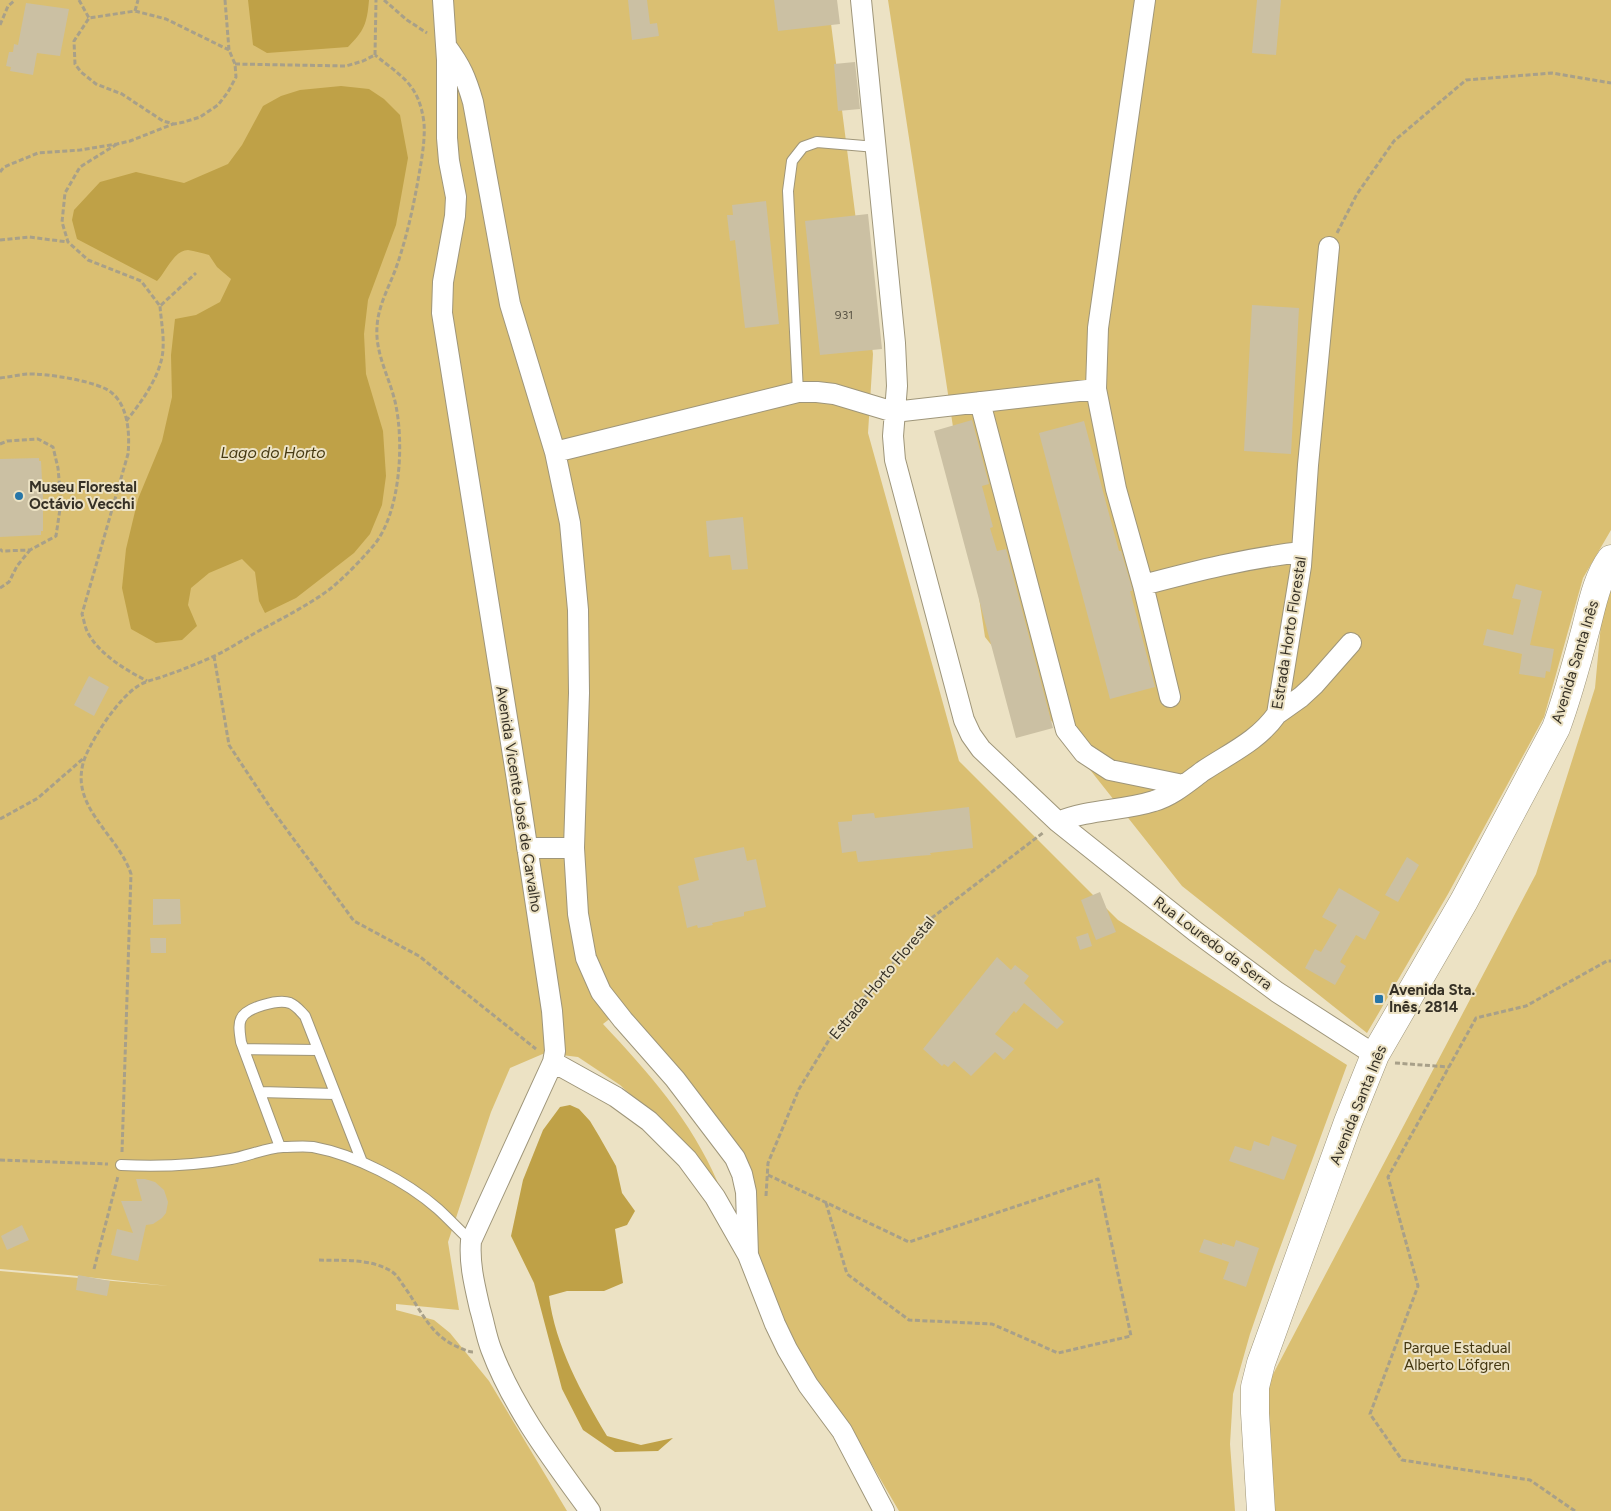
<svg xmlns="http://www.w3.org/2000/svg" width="1611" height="1511" font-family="Figtree,sans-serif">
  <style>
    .green { fill: #dabf72 }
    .water { fill: #bfa147 }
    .building { fill: #cbc0a3 }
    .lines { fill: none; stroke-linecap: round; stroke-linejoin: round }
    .service-casing { stroke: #9f967a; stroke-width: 12 }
    .minor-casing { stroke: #9f967a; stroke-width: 22 }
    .secondary-casing { stroke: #9f967a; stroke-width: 29 }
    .path { stroke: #a8a089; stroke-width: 3; stroke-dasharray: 5 2.5; stroke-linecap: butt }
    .service { stroke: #fff; stroke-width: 10 }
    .minor { stroke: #fff; stroke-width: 20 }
    .secondary { stroke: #fff; stroke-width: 28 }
    .poi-dot { fill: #2776a8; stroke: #ece2c4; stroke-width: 2 }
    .labels { text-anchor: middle; stroke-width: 4; stroke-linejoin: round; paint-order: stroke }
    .number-label { font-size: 12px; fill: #5b5545 }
    .poi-label { font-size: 15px; font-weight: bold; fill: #363126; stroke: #ece2c4; text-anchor: start }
    .street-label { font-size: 15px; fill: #363126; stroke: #ece2c4 }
    .park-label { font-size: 15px; fill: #43360f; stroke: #ece2c4 }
    .water-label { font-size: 16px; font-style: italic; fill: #453912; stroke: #ece2c4 }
  </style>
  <rect width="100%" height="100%" fill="#ece2c4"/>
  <path class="green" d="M 0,0 L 828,0 L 873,354 L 868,433 L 959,761 L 1118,920 L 1347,1065 L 1273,1267 L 1250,1334 L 1233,1394 L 1230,1444 L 1235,1511 L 899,1511 L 850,1427 L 797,1357 L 769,1295 L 738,1179 L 621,1010 L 603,1024 C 649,1073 691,1120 718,1183 L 671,1131 L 620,1085 L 578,1057 L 545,1053 L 510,1068 L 491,1112 L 448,1242 L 459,1310 L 396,1304 L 396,1310 L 434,1320 L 450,1333 L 489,1381 L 567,1511 L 0,1511 L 0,1271 L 169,1286 L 68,1275 L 0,1269 Z
    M 888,0 L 1611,0 L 1611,530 L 1583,578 L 1544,717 L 1448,894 L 1367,1033 L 1182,886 L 985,637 Z
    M 1611,567 L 1611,1511 L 1266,1511 L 1261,1397 L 1536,874 L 1595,688 L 1606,570 Z"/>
  <path class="water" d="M 248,0 L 369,0 C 367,24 364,31 348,47 L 267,53 L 253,45 Z
    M 341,86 L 369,89 L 384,99 L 400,115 L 408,158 L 396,225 L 368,300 L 364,334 L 366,374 L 383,431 L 386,476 L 382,505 L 370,534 L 354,553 L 296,598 L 265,613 L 259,601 L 255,572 L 242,559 L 209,573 L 191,588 L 188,605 L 197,626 L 182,640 L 156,643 L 131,629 L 122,588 L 126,549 L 138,499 L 162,441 L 172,397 L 171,355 L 175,319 L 196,315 L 220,302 L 231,279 L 217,267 L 209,255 C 202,253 195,251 188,250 C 174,250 166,272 157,281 L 77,239 L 72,220 L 74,210 L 100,182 L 136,172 L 184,183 L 228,164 L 242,145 L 263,106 L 281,96 L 300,90 Z
    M 570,1105 L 579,1109 L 590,1121 L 599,1136 L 616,1166 L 622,1193 L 635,1211 L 627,1225 L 615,1229 L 623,1283 L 604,1291 L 567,1291 L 549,1296 C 555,1345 582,1394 607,1436 L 641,1445 L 673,1438 L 658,1451 L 615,1452 L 583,1430 L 562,1389 L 534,1283 L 511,1236 L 523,1180 L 543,1130 L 560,1107 Z"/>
  <path class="building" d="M 628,0 L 647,0 L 650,24 L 657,23 L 659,36 L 632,40 Z
    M 774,0 L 837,0 L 840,24 L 778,31 Z
    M 1257,0 L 1281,0 L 1276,55 L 1252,53 Z
    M 26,3 L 69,9 L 60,56 L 37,53 L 33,75 L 10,71 L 11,67 L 6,66 L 9,52 L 13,52 L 14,44 L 18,45 Z
    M 855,62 L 860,109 L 838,111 L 834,64 Z
    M 766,201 L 779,324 L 745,328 L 735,240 L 730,241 L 727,215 L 733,215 L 732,205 Z
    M 868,214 L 882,349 L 820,355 L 805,221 Z
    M 1252,305 L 1299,308 L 1291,454 L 1244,451 Z
    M 972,420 L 989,484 L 982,486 L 993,527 L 990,528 L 997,551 L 1006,549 L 1053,728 L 1016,738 L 934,431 Z
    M 1084,421 L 1119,551 L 1121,551 L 1132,588 L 1132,591 L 1130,591 L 1155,687 L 1110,699 L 1039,433 Z
    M 39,458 L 39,461 L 41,461 L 43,498 L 43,531 L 41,531 L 41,535 L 0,537 L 0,459 Z
    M 743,517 L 748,569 L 732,570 L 730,555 L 709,557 L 706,521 Z
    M 1516,584 L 1542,591 L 1530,645 L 1554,649 L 1550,672 L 1546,671 L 1545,678 L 1519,674 L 1522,654 L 1483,645 L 1487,629 L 1513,635 L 1521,600 L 1512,598 Z
    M 89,676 L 109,687 L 94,716 L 74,705 Z
    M 969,807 L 973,848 L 930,853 L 931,855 L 917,856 L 858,862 L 856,851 L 842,853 L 838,822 L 852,821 L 852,815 L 874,813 L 875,818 Z
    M 744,847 L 747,861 L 756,859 L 766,907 L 744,912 L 744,916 L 712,923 L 713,925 L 698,928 L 697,925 L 687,928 L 678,886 L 699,880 L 694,858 Z
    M 1407,857 L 1419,865 L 1398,902 L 1385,895 Z
    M 1339,888 L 1380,912 L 1365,940 L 1356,935 L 1340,962 L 1346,966 L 1335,985 L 1305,968 L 1315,949 L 1321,952 L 1337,925 L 1322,917 Z
    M 1100,892 L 1116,932 L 1096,940 L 1081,900 Z
    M 153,899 L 180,899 L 181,924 L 153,925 Z
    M 1088,933 L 1092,946 L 1080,950 L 1076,937 Z
    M 150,938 L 166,938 L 166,953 L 151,953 Z
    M 997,957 L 1011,970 L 1015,965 L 1029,976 L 1024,983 L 1064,1022 L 1057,1029 L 1024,1003 L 1016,1013 L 1014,1011 L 995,1034 L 1014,1049 L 1004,1060 L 995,1052 L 971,1076 L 954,1061 L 948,1067 L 944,1064 L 942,1066 L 923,1049 Z
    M 1272,1136 L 1297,1145 L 1284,1180 L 1229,1161 L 1235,1146 L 1251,1151 L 1254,1141 L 1269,1146 Z
    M 136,1179 L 145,1179 L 155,1182 L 164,1190 L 168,1202 L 166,1213 L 162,1218 L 153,1224 L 146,1225 L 138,1261 L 111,1255 L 117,1229 L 133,1233 L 121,1201 L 142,1201 Z
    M 22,1225 L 29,1240 L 7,1250 L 1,1236 Z
    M 1204,1239 L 1222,1245 L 1222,1243 L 1234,1247 L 1236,1240 L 1259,1248 L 1246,1287 L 1223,1279 L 1229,1262 L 1199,1252 Z
    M 78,1275 L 110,1281 L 107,1296 L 76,1290 Z"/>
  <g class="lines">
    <g class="service-casing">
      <path id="service" d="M 798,392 L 788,191 L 792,161 L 803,147 L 817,142 L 876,147
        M 244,1049 L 318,1050
        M 260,1092 L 335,1094
        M 280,1147 L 241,1042 C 240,1034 238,1025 241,1019 C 246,1007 279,999 290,1003 C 297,1006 300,1011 305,1016 L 362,1162
        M 121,1165 C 160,1167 192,1166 231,1159 C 248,1156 266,1148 283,1147 C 292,1147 304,1146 313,1147 C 356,1155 406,1181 438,1209 C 449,1219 460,1231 471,1241"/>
    </g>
    <g class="minor-casing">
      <path id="minor" d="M 443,0 L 447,60 L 447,138 L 449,161 L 456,197 L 455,216 L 443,282 L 442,313 L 517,780 L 552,1011 L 555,1051 L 553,1062 L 471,1241 C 469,1264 475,1287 480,1309 C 484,1322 486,1336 491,1349 C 513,1408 553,1460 590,1511
        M 861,0 L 895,343 L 897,386 L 893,436 L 895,460 L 964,720 L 971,735 L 981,749 L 1058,822 L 1196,932 L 1277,992 L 1375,1055
        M 1145,0 L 1098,328 L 1096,389 L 1116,489 L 1143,585 L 1170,697
        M 446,46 C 461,66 466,78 473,102 L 510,304 L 555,452 L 570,523 L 578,610 L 579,693 L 574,848 L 578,914 L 586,958 L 601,992 L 623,1020 L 675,1079 L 735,1158 L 742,1174 L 746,1192 L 748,1255
        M 980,402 L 1066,730 L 1084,753 L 1110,770 L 1183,785
        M 555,452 L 798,392 L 817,392 L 834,394 L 894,412 L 1096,389
        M 1143,585 C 1196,571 1247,558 1302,552
        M 1277,714 L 1301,697 L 1314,685 L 1351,643
        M 1058,822 C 1089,809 1123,811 1154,801 C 1172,796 1188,782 1203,771 C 1230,753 1258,741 1277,714 L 1301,566 L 1308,465 L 1329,247
        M 527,848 L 574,848
        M 553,1062 L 616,1097 L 649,1121 L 687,1159 L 715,1197 L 748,1255 L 775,1324 L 787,1349 L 808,1385 L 842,1431 L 884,1511"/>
    </g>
    <g class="secondary-casing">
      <path id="secondary" d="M 1261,1511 L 1255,1413 L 1255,1387 L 1261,1363 L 1348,1122 L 1375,1055 L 1464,901 L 1556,728 C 1568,696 1577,662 1586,628 C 1592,605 1597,578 1611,559"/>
    </g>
    <path class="path" d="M 79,0 L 89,18
      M 225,0 L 229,50 L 235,64 L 236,77 L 228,92 L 218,105 L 200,117 L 184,122 L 174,124 L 163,121 L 122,94 L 96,84 L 81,72 L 75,64 L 74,41 L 89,18 L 135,11 L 166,19 L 229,50
      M 384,0 L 407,20 L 427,33
      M 135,11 L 138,0
      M 0,25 L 8,6 L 15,0
      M 375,55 L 376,0
      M 235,64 L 346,66 L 363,61 L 375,55
      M 117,144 L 80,167 L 65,193 L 62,222 L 68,242 L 88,260 L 141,281 L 160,306 L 196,273
      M 0,172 L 4,167 L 38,153 L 80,150 L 117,144 L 130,141 L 173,124
      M 1337,233 L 1357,194 L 1394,141 L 1466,80 L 1552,73 L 1611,83
      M 0,240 L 29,237 L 68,242
      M 0,378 C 9,377 18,375 27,374 C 44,373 99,381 112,393 C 128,406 130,434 128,454 L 82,614 C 84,620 85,628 88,633 C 100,655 126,670 147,681
      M 126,421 C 141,403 162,374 163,349 C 164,335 161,320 160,306
      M 0,444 L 7,441 L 38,439 L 53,447 L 58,468 L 61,502 L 56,536 L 30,550 L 2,551 L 0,549
      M 0,588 L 9,582 L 17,566 L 30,550
      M 214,656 L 229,745 L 270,807 L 354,921 L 419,956 L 536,1049
      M 0,819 L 38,798 L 85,757
      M 1395,1063 L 1449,1067
      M 122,1152 L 131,874 C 118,833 65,805 86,755 C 96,733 119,698 138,686 C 147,680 158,679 167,675 C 182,670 196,664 210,658 C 226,651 241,641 255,633 C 281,619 307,606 330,589 C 346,576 361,560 374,545 C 400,513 404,446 396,406 C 391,380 375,355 377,327 C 378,306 389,287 396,268 C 408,234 415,199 421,163 C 423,150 425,136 424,123 C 419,84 402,77 375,55
      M 0,1160 L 108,1164
      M 768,1175 L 909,1242 L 1098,1179 L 1131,1336 L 1058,1353 L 992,1324 L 909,1320 L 847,1274 L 826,1203
      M 766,1196 L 768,1163 L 799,1089 L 829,1040 L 929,920 L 1044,832
      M 319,1260 C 343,1261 369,1258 391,1271 C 396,1274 400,1280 403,1285 C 421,1309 429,1335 458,1347 C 463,1349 468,1352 473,1352
      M 94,1269 L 118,1176
      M 1575,1511 L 1530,1480 L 1402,1460 L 1370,1414 L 1418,1286 L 1388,1177 L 1476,1018 L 1526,1006 L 1607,961 L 1611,961"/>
    <use href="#service" class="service"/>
    <use href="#minor" class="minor"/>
    <use href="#secondary" class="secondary"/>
  </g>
  <g class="poi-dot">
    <circle cx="19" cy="496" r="5"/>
    <rect x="1374" y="994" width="10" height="10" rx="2.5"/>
  </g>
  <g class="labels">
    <g class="number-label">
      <text x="844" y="319">931</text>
    </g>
    <g class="poi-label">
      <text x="29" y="492">Museu Florestal<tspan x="29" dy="17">Octávio Vecchi</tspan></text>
      <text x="1389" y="995">Avenida Sta.<tspan x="1389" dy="17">Inês, 2814</tspan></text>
    </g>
    <g class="street-label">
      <text transform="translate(1289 633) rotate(-81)" y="5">Estrada Horto Florestal</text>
      <text transform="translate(1575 662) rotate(-73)" y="5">Avenida Santa Inês</text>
      <text transform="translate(519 799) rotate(81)" y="5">Avenida Vicente José de Carvalho</text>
      <text transform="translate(1213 943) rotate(37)" y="5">Rua Louredo da Serra</text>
      <text transform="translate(882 978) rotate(-50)" y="5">Estrada Horto Florestal</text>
      <text transform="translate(1358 1105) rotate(-68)" y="5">Avenida Santa Inês</text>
    </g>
    <g class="park-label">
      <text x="1457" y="1353">Parque Estadual<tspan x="1457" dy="17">Alberto Löfgren</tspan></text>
    </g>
    <g class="water-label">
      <text x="273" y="458">Lago do Horto</text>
    </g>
  </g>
</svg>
